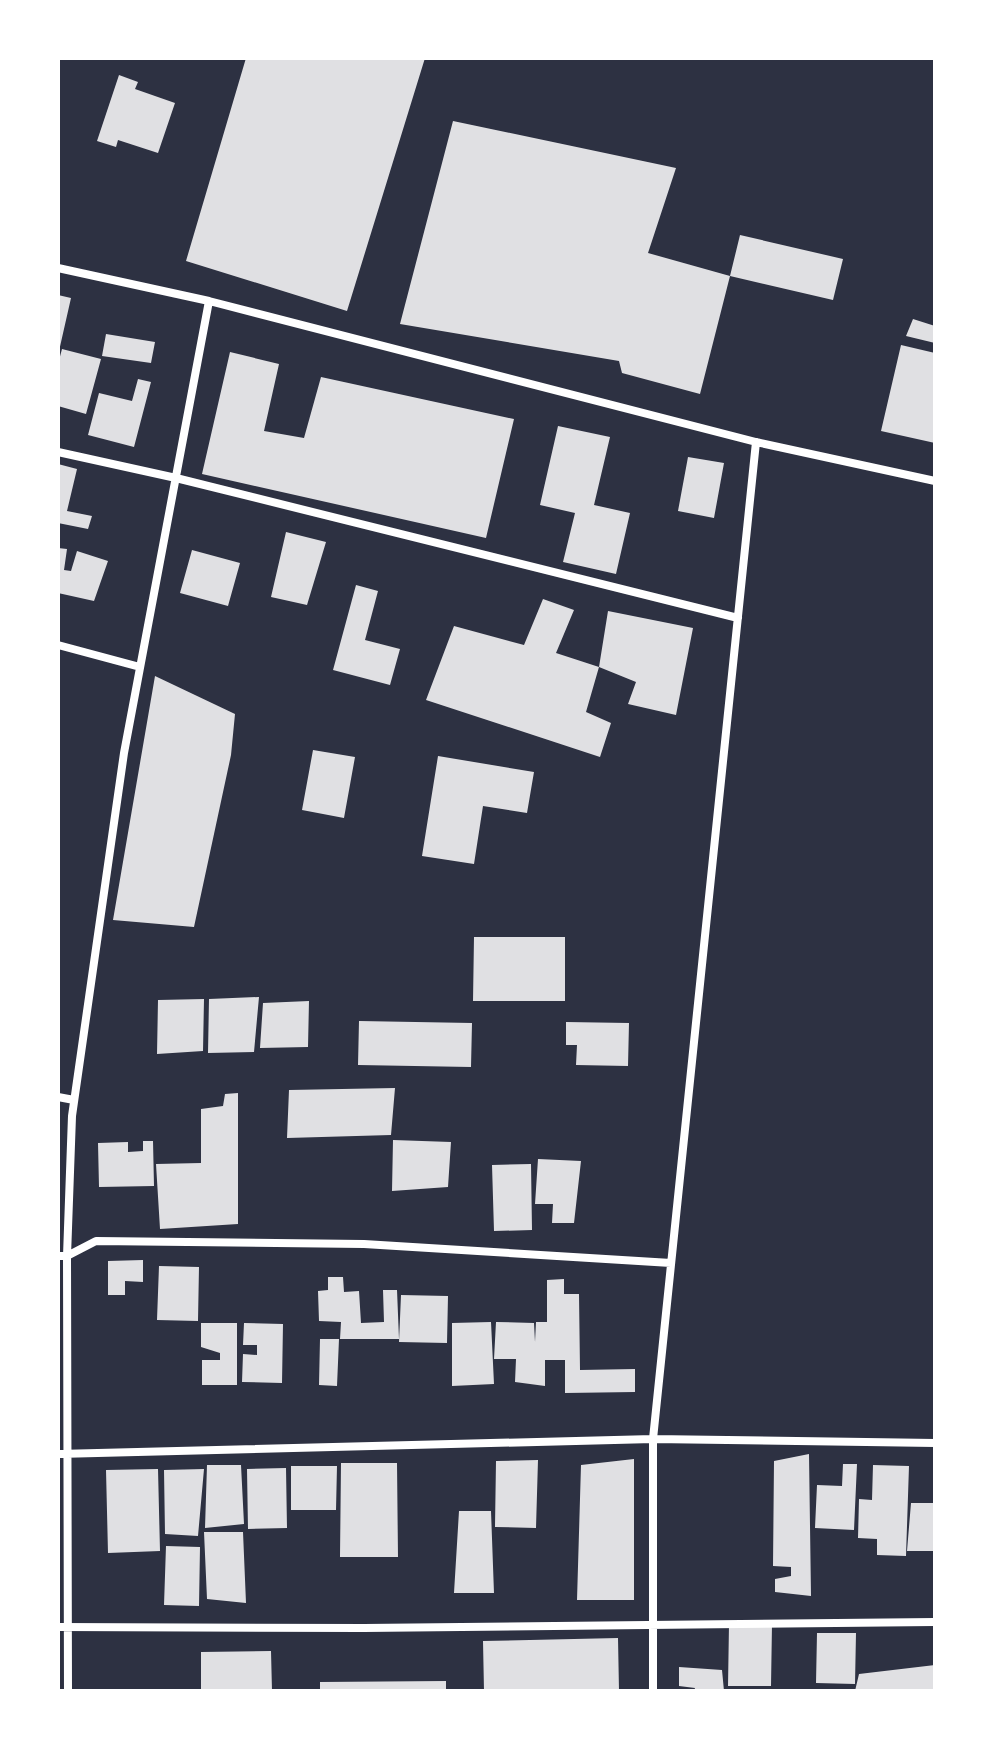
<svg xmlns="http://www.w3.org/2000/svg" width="993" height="1749" font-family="'Space Grotesk',sans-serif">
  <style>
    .building { fill: #e0e0e3 }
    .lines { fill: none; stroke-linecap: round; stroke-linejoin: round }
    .minor { stroke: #fff; stroke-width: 8 }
  </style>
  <rect width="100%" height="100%" fill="#2d3142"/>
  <path class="building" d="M 246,58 L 425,58 L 347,311 L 186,261 Z
    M 119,75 L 138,82 L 135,89 L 175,103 L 158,153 L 118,140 L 116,147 L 97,141 Z
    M 453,121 L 676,168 L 648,253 L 730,276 L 700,394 L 622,373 L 619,361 L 400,324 Z
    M 740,235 L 843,259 L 833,300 L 730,276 Z
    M 58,295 L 71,298 L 59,351 L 58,351 Z
    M 913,319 L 935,326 L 935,343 L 906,336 Z
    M 106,334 L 155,342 L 151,363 L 102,356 Z
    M 901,345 L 935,353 L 935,443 L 881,431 Z
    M 62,349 L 101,359 L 86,414 L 58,406 L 58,364 Z
    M 230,352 L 279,364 L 264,431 L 304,438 L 321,377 L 514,419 L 486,538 L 202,474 Z
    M 138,379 L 151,382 L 134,447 L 88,435 L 99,393 L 132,401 Z
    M 558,426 L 610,437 L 594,505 L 630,513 L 616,574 L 563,562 L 575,513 L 540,505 Z
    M 688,457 L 724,463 L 714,518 L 678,511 Z
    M 58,464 L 77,469 L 67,511 L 92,516 L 88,529 L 58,523 Z
    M 286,532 L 326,542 L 307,605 L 271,597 Z
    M 58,548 L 67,549 L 64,570 L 71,571 L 77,551 L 108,561 L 94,601 L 58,593 Z
    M 192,550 L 240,563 L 228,606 L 180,593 Z
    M 356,585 L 378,591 L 365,640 L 400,649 L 390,685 L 333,670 Z
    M 543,599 L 574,610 L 556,653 L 599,667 L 608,611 L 693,628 L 676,715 L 628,704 L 636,682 L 599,667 L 586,712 L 611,723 L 600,757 L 426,700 L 454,626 L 524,645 Z
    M 155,676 L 235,714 L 231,755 L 194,927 L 113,920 Z
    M 313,750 L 355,757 L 344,818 L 302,810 Z
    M 438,756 L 534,772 L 527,813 L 483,806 L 474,864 L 422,856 Z
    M 474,937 L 565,937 L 565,1001 L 473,1001 Z
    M 259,997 L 254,1052 L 208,1053 L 209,999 Z
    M 204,999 L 203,1051 L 157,1054 L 158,1000 Z
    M 309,1001 L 308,1047 L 260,1048 L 263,1003 Z
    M 359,1021 L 472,1023 L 471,1067 L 358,1065 Z
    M 566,1022 L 629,1023 L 628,1066 L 576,1065 L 577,1045 L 566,1045 Z
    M 395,1088 L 391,1135 L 287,1138 L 289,1090 Z
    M 238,1093 L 238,1224 L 160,1229 L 156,1164 L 201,1163 L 201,1109 L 223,1106 L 225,1094 Z
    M 393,1140 L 451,1142 L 448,1187 L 392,1191 Z
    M 143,1141 L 153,1141 L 154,1186 L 99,1187 L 98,1143 L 128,1142 L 128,1152 L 143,1151 Z
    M 538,1159 L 581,1161 L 574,1223 L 552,1223 L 553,1204 L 535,1204 Z
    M 531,1164 L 532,1230 L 494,1231 L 492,1165 Z
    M 143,1260 L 143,1282 L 125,1281 L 125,1295 L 108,1295 L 108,1261 Z
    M 159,1266 L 199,1267 L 198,1321 L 157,1320 Z
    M 328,1277 L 343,1277 L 344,1292 L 359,1291 L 361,1323 L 384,1322 L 383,1290 L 397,1290 L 399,1339 L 340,1339 L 341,1322 L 319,1321 L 318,1291 L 328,1290 Z
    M 564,1279 L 564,1294 L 579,1294 L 580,1370 L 635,1369 L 635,1392 L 565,1393 L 565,1360 L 545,1360 L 545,1386 L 515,1382 L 516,1359 L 494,1359 L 496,1322 L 534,1323 L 535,1342 L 536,1322 L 547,1322 L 547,1280 Z
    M 401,1295 L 448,1296 L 447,1343 L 399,1342 Z
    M 491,1322 L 494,1384 L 452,1386 L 452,1323 Z
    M 201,1323 L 237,1323 L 237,1385 L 202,1385 L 202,1360 L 220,1360 L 220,1353 L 201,1347 Z
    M 244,1323 L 283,1324 L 282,1383 L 242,1382 L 243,1354 L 257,1355 L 257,1345 L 243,1345 Z
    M 320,1339 L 339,1339 L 337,1386 L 319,1385 Z
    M 809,1454 L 811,1596 L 775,1592 L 775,1579 L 791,1576 L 791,1567 L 773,1566 L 774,1461 Z
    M 634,1459 L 634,1600 L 577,1600 L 581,1465 Z
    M 538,1460 L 536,1528 L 495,1527 L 496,1461 Z
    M 341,1463 L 397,1463 L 398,1557 L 340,1557 Z
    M 843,1464 L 857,1464 L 854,1530 L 815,1528 L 817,1485 L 842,1486 Z
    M 207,1465 L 241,1465 L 244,1524 L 205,1528 Z
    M 873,1465 L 909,1466 L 906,1556 L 877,1555 L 877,1539 L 858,1538 L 859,1499 L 872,1500 Z
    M 291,1466 L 337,1466 L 336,1510 L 291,1510 Z
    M 286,1468 L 287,1528 L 248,1529 L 247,1469 Z
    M 158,1469 L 160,1551 L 108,1553 L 106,1470 Z
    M 204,1469 L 198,1536 L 165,1534 L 164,1470 Z
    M 911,1503 L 935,1503 L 935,1551 L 907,1551 Z
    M 459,1511 L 491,1511 L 494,1593 L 454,1593 Z
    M 204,1532 L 243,1532 L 246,1603 L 207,1599 Z
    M 166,1546 L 200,1547 L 199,1606 L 164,1605 Z
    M 729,1624 L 772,1624 L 771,1686 L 728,1686 Z
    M 817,1633 L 856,1633 L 855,1684 L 816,1683 Z
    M 618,1638 L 619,1691 L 484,1691 L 483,1641 Z
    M 271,1651 L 272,1691 L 201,1691 L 201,1652 Z
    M 935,1665 L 935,1691 L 855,1691 L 859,1674 Z
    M 679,1667 L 722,1670 L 724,1691 L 694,1691 L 695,1688 L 679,1686 Z
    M 446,1681 L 446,1691 L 320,1691 L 320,1682 Z"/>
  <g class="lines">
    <path class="minor" d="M 58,268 L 209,301 L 756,442 L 935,481
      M 58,452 L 176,478 L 738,618
      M 58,645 L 140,667
      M 58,1097 L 74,1100
      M 58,1256 L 67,1256 L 96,1241 L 364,1244 L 671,1263
      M 58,1454 L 653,1439 L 935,1443
      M 58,1627 L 364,1628 L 935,1622
      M 68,1691 L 67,1256 L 72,1116 L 124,753 L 209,301
      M 653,1691 L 653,1439 L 756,442"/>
  </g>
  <rect width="993" height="1749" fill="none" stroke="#ffffff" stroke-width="120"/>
</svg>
